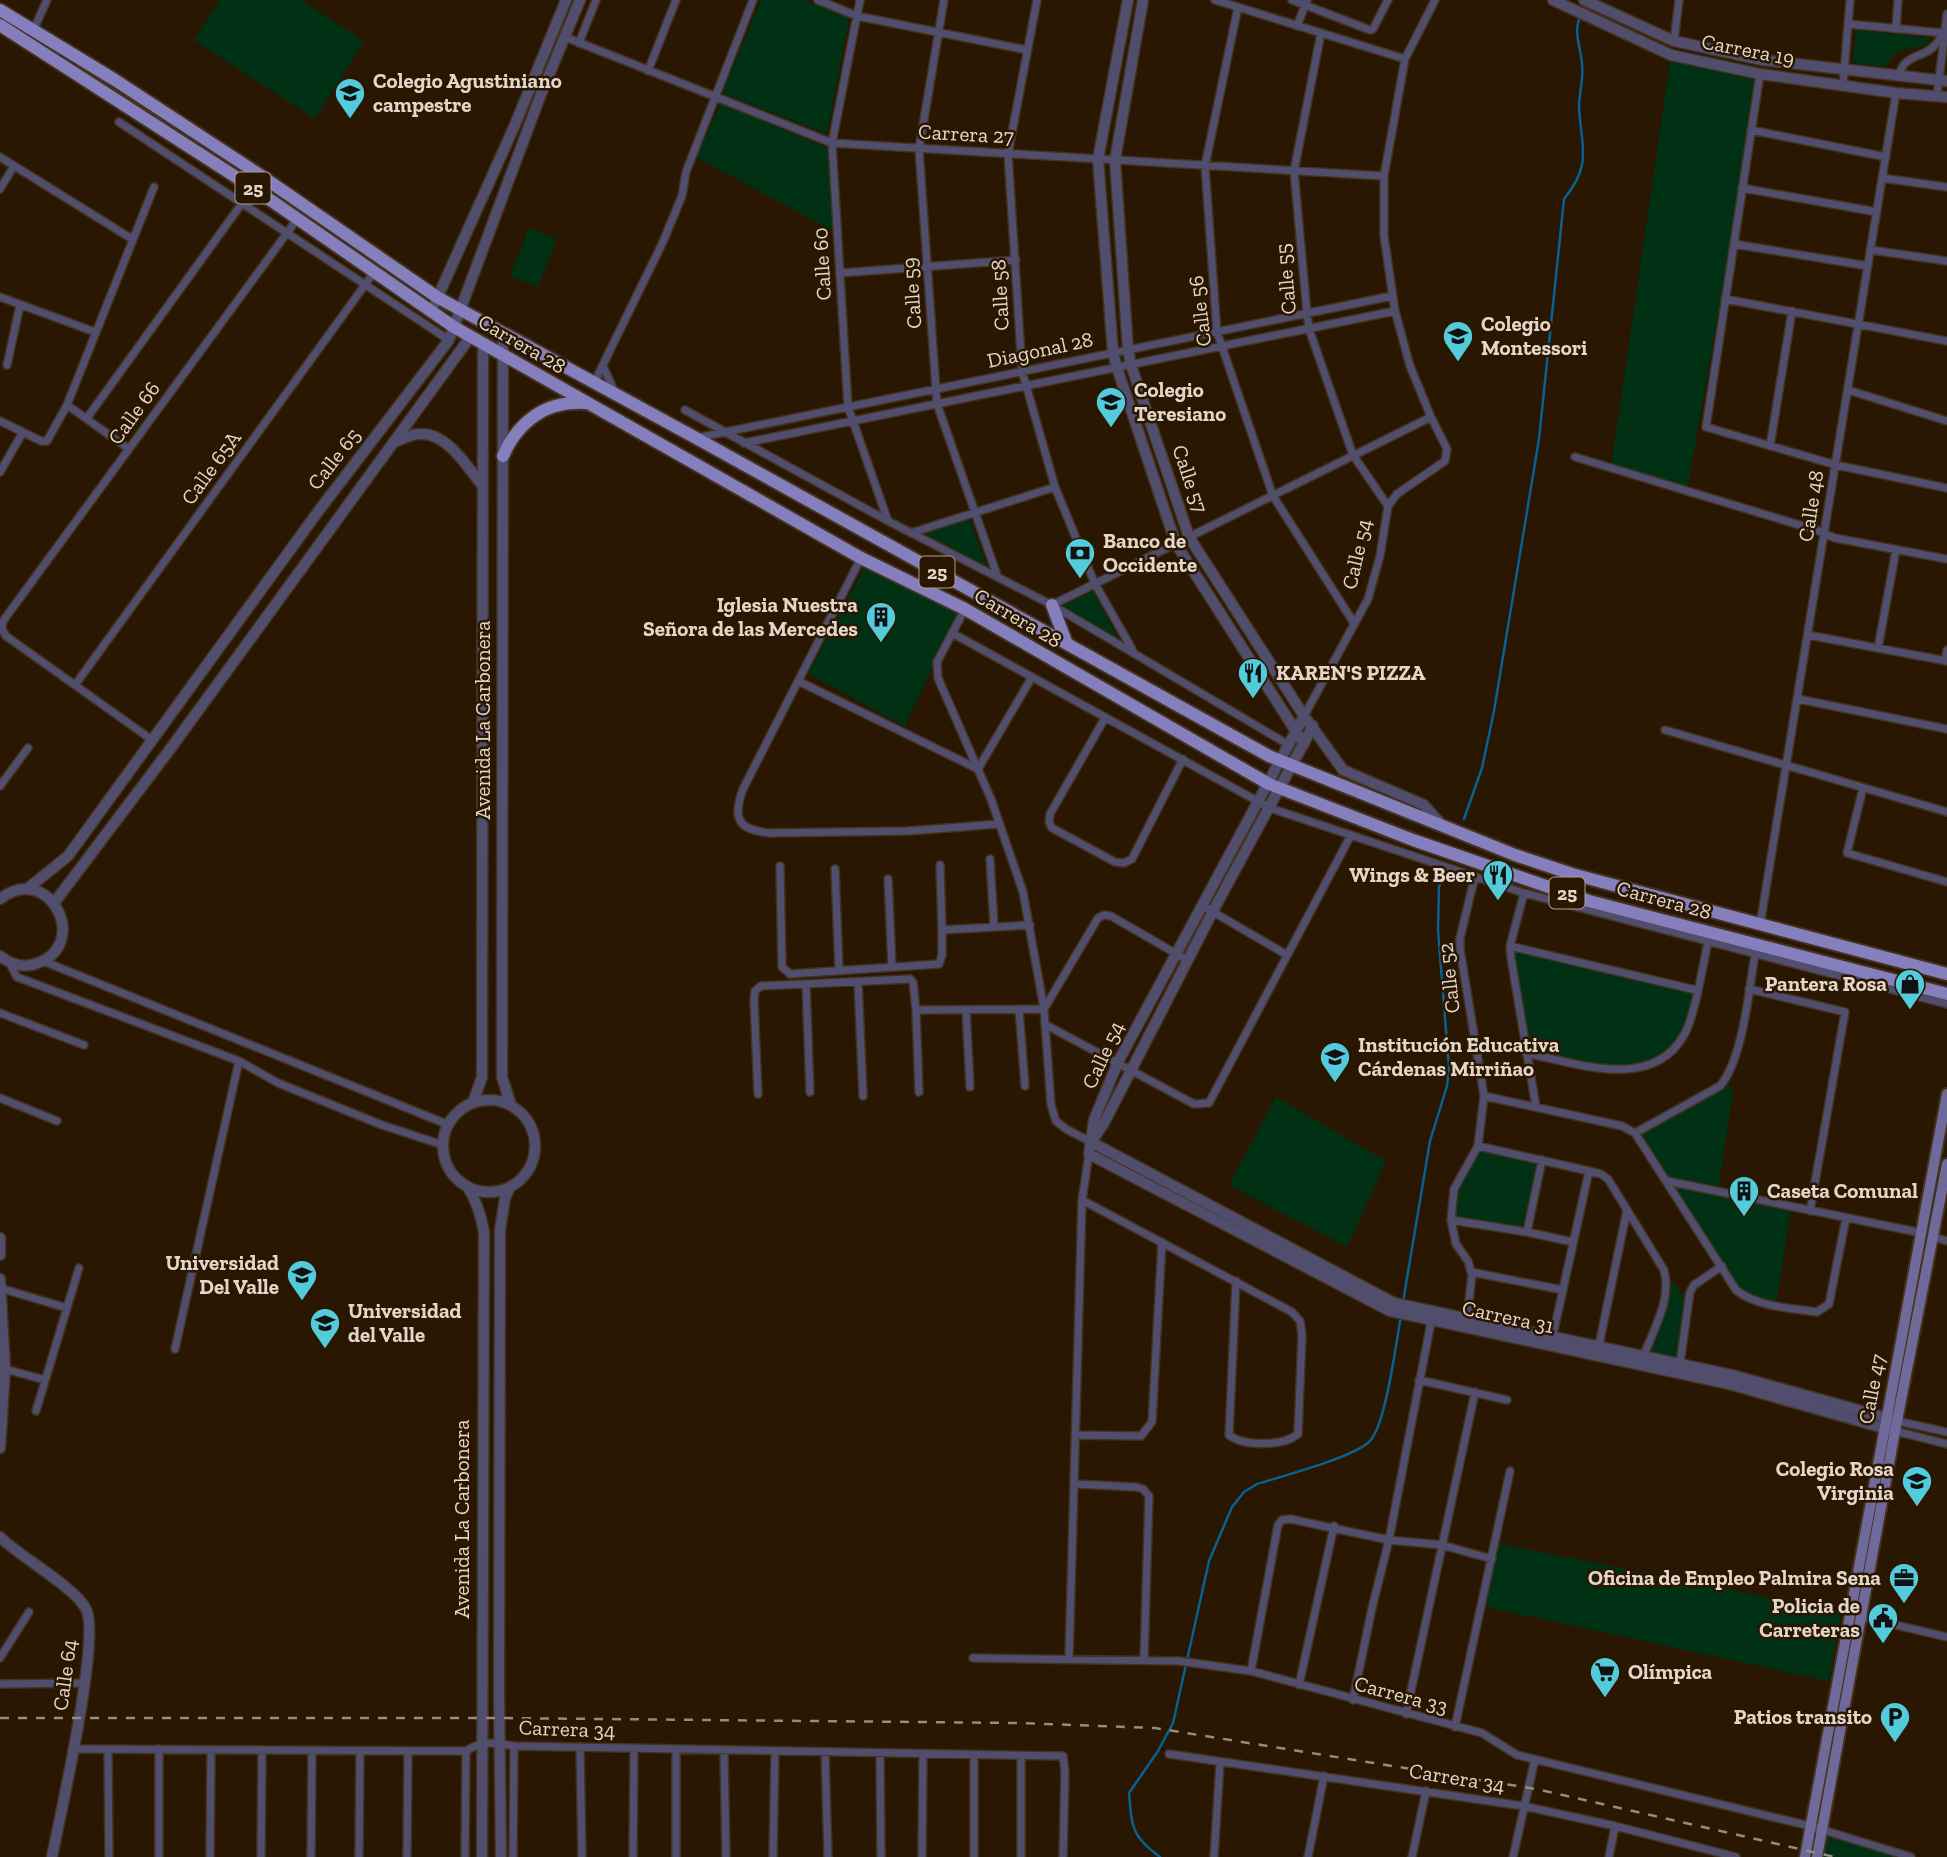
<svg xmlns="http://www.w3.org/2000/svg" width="1947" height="1857" font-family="'Zilla Slab',serif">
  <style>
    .green { fill: #013115 }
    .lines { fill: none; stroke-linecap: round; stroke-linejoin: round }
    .stream { stroke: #076293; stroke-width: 2.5 }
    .minor-casing { stroke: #43321e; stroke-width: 10 }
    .tertiary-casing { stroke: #43321e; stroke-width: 13 }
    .secondary-casing { stroke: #43321e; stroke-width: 14 }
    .primary-casing { stroke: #43321e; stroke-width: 16 }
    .minor { stroke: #504e6c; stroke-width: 7 }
    .tertiary { stroke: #504e6c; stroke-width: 10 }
    .secondary { stroke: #6f6a9a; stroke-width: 10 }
    .primary { stroke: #867fbd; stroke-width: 12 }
    .rail { stroke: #998a79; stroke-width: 2.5; stroke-dasharray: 9 9; stroke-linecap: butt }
    .labels { text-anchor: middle; stroke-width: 5; stroke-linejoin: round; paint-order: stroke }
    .shield { fill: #291702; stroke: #ac9d8e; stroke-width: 2 }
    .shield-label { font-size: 19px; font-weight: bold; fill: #e4d7ca }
    .street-label { font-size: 21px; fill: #e4d7ca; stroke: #291702 }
    .poi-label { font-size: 21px; font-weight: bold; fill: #e4d7ca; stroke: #291702; text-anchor: start }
  </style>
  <rect width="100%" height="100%" fill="#291702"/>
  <path class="green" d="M 220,0 L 301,0 L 364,41 L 315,119 L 194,40 Z
    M 761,0 L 804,0 L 849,18 L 827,134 L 722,93 Z
    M 1856,30 L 1929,38 L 1928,44 L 1897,52 L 1884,67 L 1853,62 Z
    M 1671,55 L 1760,74 L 1687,491 L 1611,468 Z
    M 721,103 L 829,149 L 835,232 L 696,157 Z
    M 529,228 L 557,239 L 538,287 L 510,276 Z
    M 969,518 L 987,566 L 925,534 Z
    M 866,565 L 958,611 C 940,650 924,688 904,726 L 808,673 Z
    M 1093,591 L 1120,642 L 1063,605 Z
    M 1510,946 L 1696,990 L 1689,1023 L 1665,1057 L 1631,1070 L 1526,1053 Z
    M 1728,1080 L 1733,1092 L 1718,1191 L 1667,1180 L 1637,1133 L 1721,1087 Z
    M 1276,1097 L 1386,1161 L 1347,1247 L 1229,1185 Z
    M 1478,1146 L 1542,1160 L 1527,1232 L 1451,1220 L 1454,1189 Z
    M 1669,1182 L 1791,1208 L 1776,1304 L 1748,1294 L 1731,1279 Z
    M 1675,1283 L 1681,1294 L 1690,1292 L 1680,1363 L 1644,1355 L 1668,1284 Z
    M 1495,1543 L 1841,1612 L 1829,1681 L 1482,1606 Z
    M 1822,1829 L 1911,1857 L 1818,1857 Z"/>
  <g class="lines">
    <path class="stream" d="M 1464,819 L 1482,768 L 1494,711 L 1539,439 L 1564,199 C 1593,164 1581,146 1579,107 C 1579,93 1584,78 1582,64 C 1581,48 1573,32 1580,17
      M 1403,1302 L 1430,1141 L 1447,1086 L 1449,1068 L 1438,930 L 1439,886 L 1447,876
      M 1160,1857 C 1131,1836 1132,1827 1129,1793 L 1158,1751 L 1173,1723 L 1209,1561 L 1232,1507 L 1244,1492 L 1257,1484 C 1283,1476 1351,1458 1369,1442 C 1386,1426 1396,1342 1401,1316"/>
    <g class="minor-casing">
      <path id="minor" d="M 818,0 L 857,16 L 1027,50
        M 860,0 L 832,143 L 848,407 L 888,521
        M 944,0 L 919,149 L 937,404 L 997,575
        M 1037,0 L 1008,154 L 1022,371 L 1055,487 L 1095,584 L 1132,649
        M 1215,0 L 1405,59
        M 1292,0 L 1370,30 L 1373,29 L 1388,0
        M 1238,7 L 1205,166 L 1217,332 L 1273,496 L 1354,623
        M 1848,24 L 1944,33
        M 1297,26 L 1307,0
        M 1896,29 L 1898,0
        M 33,31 L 47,0
        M 1321,33 L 1294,171 L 1307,313 L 1309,329 L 1353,455 L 1388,506
        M 565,37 L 832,143 L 1384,176
        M 1674,41 L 1679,0
        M 579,43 L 596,0
        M 648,71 L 676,0
        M 1760,74 L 1706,427 L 1836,465 L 1947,488
        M 1898,77 C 1906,49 1927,62 1941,37
        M 1843,85 L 1850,0
        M 1937,96 L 1947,14
        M 119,122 L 449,340
        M 1751,130 L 1886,157
        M 0,157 L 132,239
        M 1882,178 L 1947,187
        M 1742,188 L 1877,212
        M 0,189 L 14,166
        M 1734,244 L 1868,266
        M 1871,250 L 1947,261
        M 840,273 L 1016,260
        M 0,297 L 95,332
        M 1725,299 L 1947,341
        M 7,365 L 20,305
        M 603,366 L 615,393
        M 594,383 L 662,244 L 682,196 L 686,172 L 753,0
        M 1848,390 L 1947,421
        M 67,405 L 129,449
        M 685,410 L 888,521 L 1052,605 L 1289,745
        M 87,418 L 253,188
        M 0,421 L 41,441 L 47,441 L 67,405 L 154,187
        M 696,438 L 1392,296
        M 744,443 L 1395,311
        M 1770,446 L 1792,311
        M 1575,457 L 1816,530 L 1835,538 L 1947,559
        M 0,472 L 23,432
        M 911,533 L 1055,487
        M 861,558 L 743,789 C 732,819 738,830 770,833 L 908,831 L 999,824
        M 1052,605 L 1431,417
        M 965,609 L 937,662 L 938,678 L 991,799 L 1023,892 L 1044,1009 L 1051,1105 L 1056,1121 L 1066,1129 L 1091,1142
        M 952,633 L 1270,808 L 1524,893 L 1947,1004
        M 1808,635 L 1947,661
        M 1878,648 L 1896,550
        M 1945,661 L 1947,650
        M 798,681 L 978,769 L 1032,677
        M 75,685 L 375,271
        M 1798,699 L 1947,729
        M 1304,716 L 1368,599 L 1380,556 L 1388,506 L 1397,494 L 1445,461 L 1447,449 L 1431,417 L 1410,366 L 1395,311 L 1384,236 L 1384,176 L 1405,59 L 1435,0
        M 1105,718 L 1050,814 L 1049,822 L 1052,828 L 1115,862 L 1124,863 L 1132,859 L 1183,759
        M 1665,730 L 1947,812
        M 152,740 L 6,636 L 2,629 L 3,621 L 298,218
        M 0,786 L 28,748
        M 1863,788 L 1847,853 L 1947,882
        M 990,859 L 994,926
        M 940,865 L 942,930
        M 780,866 L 782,967 L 790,974 L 939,964 L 942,955 L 942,930 L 1030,925
        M 835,869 L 839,970
        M 888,879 L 892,967
        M 1524,893 L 1510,946 L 1511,958 L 1536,1107
        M 1203,906 L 1287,955
        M 1760,925 L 1896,93
        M 1510,946 L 1696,990
        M 43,961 L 449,1125
        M 9,962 L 17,977 L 239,1061 L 278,1083 L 382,1125 L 443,1145
        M 858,982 L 863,1096
        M 806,984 L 810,1092
        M 1749,989 L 1845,1012 L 1810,1211
        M 1019,1009 L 1025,1086
        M 916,1010 L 919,1092
        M 966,1010 L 970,1087
        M 0,1013 L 84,1045
        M 1046,1025 L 1194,1104 L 1209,1103 L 1351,835
        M 1526,1053 C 1576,1063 1652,1092 1684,1035 C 1695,1016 1703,965 1708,942
        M 758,1094 L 754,1000 L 755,991 L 761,986 L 910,979 L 913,982 L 916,1010 L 1044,1009 L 1098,918 L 1104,915 L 1111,916 L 1187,960
        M 1484,1096 L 1622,1126 L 1635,1133 L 1736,1290 C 1757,1307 1791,1308 1817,1312 L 1829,1304 L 1846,1218
        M 0,1098 L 57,1121
        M 1635,1133 L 1720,1086 C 1743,1059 1749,990 1755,954
        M 1478,1146 L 1589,1171 L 1601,1174 L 1608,1179 L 1664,1270 C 1672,1299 1654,1328 1644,1355
        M 1667,1181 L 1922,1233
        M 1082,1200 L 1292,1312 L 1300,1321 L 1302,1335 L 1298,1434 C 1284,1446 1244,1447 1229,1435 L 1236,1281
        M 1451,1220 L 1527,1232 L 1573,1242
        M 1527,1232 L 1542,1160
        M 1933,1237 L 1947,1241
        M 1471,1272 L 1563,1290
        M 0,1288 L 67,1308
        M 1467,1318 L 1472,1275 L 1468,1261 L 1456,1244 L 1451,1220 L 1454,1189 L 1478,1146 L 1484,1096 L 1460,949 L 1460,938 L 1475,876
        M 1553,1335 L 1589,1171
        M 1599,1345 L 1627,1210
        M 175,1349 L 239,1061
        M 1680,1363 L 1690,1292 L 1694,1285 L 1722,1266
        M 5,1369 L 45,1380
        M 1419,1380 L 1507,1400
        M 36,1411 L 79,1268
        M 1897,1421 L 1947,1432
        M 1895,1431 L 1947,1444
        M 1075,1435 L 1141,1436 L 1152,1422 L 1162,1242
        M 1074,1484 L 1136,1487 L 1143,1489 L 1149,1496 L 1144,1660
        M 1862,1617 L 1947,1637
        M 0,1658 L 29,1612
        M 973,1658 L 1179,1661 L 1251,1671 L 1482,1733 L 1517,1755 L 1810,1826 L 1911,1857
        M 1069,1659 L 1082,1200 L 1089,1154
        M 1251,1671 L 1278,1525 L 1282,1520 L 1290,1519 L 1389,1540 L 1442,1545 L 1492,1559
        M 0,1684 L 85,1683
        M 1299,1685 L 1334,1526
        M 1353,1700 L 1372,1608 L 1389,1540 L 1432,1317
        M 1406,1714 L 1475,1392
        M 1455,1727 L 1510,1471
        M 580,1747 L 582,1857
        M 72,1749 L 466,1751 C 483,1740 495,1743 514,1746 L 1063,1756 L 1065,1772 L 1063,1857
        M 108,1749 L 109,1857
        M 159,1749 L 159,1857
        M 724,1750 L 726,1857
        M 825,1752 L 828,1857
        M 880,1753 L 881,1857
        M 1169,1754 L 1523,1806 L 1615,1826 L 1736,1857
        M 1021,1756 L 1021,1857
        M 210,1857 L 211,1750
        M 261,1857 L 262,1750
        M 311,1857 L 312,1751
        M 359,1857 L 360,1751
        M 407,1857 L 408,1751
        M 465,1857 L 466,1751
        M 513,1857 L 514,1746
        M 633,1857 L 634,1748
        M 676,1857 L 676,1749
        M 773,1857 L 775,1751
        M 922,1857 L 923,1754
        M 974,1857 L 974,1755
        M 1214,1857 L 1220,1763
        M 1308,1857 L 1324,1776
        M 1412,1857 L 1426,1791
        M 1513,1857 L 1535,1759
        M 1609,1857 L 1615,1826"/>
    </g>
    <g class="tertiary-casing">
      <path id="tertiary" d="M 1128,0 L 1098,159 L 1113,353 L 1117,368 L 1176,544 L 1304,744
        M 1143,0 L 1115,160 L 1128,350 L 1131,365 L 1189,537 L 1304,716 L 1343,770 L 1424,805 L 1442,825
        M 1553,0 L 1671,55 L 1760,74 L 1896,93 L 1947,97
        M 1584,0 L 1674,41 L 1762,60 L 1947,81
        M 431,312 L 514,127 L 566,0
        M 503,334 L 502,1077 L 511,1105
        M 394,442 C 403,439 411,434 420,434 C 447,432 467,467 482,485
        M 1304,716 L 1118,1062 L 1094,1120 L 1089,1154 L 1390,1311 L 1729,1384 L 1891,1430
        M 27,889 L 68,856 L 317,513 L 449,340 L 541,94 L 580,0
        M 0,899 C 49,860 93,946 35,964 C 23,968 10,964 0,956
        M 54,903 L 168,752 L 471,336
        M443 1146a46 46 0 1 1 92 0a46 46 0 1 1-92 0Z
        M 473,1102 L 482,1077 L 483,343
        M 1094,1138 L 1104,1123 L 1213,911 L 1313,726
        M 1091,1142 L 1394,1303 L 1732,1375 L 1894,1420
        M 467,1186 C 477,1201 481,1215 484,1232 L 482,1857
        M 0,1238 L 0,1255
        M 0,1279 L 5,1369 L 0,1448
        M 0,1537 C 20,1557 75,1587 86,1609 C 101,1638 60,1815 52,1857
        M 501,1857 L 499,1692 L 500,1230 L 505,1198 L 510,1187"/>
    </g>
    <g class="secondary-casing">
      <path id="secondary" d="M 1805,1857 L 1947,1094
        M 1817,1857 L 1895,1431 L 1947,1164"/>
    </g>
    <g class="primary-casing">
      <path id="primary" d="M 0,10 L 115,80 L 260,175 L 437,297 L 696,438 L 1269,756 L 1515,855 L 1572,874 L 1947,974
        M 0,25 L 253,188 L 454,327 L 861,558 L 965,609 L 1269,784 L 1413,840 L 1589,901 L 1947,994
        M 503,456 C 518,422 545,401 584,403
        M 1052,605 L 1067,644"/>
    </g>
    <use href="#minor" class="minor"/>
    <use href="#tertiary" class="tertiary"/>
    <use href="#secondary" class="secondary"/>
    <use href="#primary" class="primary"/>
    <path class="rail" d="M 0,1718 L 499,1718 L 1018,1723 L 1155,1728 L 1536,1789 L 1835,1857"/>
  </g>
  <defs>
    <g id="school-pin" transform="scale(1.575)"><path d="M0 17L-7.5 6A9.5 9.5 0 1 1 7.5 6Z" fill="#53cbda" stroke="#291702"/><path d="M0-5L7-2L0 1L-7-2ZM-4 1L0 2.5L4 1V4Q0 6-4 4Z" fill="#111"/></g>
    <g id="bank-pin" transform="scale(1.575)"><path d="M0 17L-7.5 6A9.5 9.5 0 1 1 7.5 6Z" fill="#53cbda" stroke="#291702"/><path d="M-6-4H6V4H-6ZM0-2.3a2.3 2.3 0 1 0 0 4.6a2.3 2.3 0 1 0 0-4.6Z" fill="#111"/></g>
    <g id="building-pin" transform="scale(1.575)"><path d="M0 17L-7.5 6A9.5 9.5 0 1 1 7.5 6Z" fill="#53cbda" stroke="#291702"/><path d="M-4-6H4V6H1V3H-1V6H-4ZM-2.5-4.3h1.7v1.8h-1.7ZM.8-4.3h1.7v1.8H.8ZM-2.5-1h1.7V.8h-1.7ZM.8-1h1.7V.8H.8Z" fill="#111"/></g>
    <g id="restaurant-pin" transform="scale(1.575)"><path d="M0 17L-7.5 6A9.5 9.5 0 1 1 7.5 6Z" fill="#53cbda" stroke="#291702"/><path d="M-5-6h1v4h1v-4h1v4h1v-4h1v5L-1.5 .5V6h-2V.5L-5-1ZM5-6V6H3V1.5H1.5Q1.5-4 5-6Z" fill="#111"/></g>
    <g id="shop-pin" transform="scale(1.575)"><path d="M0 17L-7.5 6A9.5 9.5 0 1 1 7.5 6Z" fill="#53cbda" stroke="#291702"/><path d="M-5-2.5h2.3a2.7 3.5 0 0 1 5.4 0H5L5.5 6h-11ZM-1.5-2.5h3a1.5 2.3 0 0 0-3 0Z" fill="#111"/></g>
    <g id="university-pin" transform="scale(1.575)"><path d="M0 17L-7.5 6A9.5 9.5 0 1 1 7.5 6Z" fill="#53cbda" stroke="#291702"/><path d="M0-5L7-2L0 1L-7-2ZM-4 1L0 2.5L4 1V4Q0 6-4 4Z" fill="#111"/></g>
    <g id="office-pin" transform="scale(1.575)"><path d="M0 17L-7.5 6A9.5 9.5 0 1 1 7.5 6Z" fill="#53cbda" stroke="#291702"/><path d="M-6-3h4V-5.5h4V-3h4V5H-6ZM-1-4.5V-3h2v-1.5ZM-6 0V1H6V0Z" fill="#111"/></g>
    <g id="civic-pin" transform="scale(1.575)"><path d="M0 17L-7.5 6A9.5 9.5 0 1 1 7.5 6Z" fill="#53cbda" stroke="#291702"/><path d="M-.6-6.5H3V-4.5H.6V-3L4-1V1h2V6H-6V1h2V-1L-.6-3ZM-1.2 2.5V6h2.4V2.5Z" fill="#111"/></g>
    <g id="supermarket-pin" transform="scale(1.575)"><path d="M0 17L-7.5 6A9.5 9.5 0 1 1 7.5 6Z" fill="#53cbda" stroke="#291702"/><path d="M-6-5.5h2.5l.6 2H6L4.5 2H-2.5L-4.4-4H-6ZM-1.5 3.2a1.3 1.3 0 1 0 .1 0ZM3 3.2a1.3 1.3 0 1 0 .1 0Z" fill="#111"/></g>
    <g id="parking-pin" transform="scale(1.575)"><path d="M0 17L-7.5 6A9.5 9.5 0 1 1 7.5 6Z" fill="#53cbda" stroke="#291702"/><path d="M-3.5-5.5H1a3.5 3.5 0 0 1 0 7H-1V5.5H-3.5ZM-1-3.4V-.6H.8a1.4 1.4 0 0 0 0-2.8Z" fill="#111"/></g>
  </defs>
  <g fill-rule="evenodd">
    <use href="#school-pin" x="350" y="93"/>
    <use href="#school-pin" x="1458" y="336"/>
    <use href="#school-pin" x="1111" y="402"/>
    <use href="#bank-pin" x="1080" y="553"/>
    <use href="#building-pin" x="881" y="617"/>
    <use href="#restaurant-pin" x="1253" y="673"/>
    <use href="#restaurant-pin" x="1498" y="875"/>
    <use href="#shop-pin" x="1910" y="984"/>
    <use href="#school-pin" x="1335" y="1057"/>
    <use href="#building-pin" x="1744" y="1191"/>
    <use href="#university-pin" x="302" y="1275"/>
    <use href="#university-pin" x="325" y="1323"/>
    <use href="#school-pin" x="1917" y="1481"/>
    <use href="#office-pin" x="1904" y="1578"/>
    <use href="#civic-pin" x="1883" y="1618"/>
    <use href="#supermarket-pin" x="1605" y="1672"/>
    <use href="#parking-pin" x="1895" y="1717"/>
  </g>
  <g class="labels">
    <g class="shield">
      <rect x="235.5" y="172.5" width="35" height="31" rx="5"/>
      <rect x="919.5" y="556.5" width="35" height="31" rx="5"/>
      <rect x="1549.5" y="877.5" width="35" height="31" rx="5"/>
    </g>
    <g class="shield-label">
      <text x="253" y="195">25</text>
      <text x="937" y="579">25</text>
      <text x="1567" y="900">25</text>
    </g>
    <g class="street-label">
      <text transform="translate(1748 50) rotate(11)" y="7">Carrera 19</text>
      <text transform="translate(966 134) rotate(3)" y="7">Carrera 27</text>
      <text transform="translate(822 264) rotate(-93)" y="7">Calle 60</text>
      <text transform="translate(1286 279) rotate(-95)" y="7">Calle 55</text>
      <text transform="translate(912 293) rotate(-94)" y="7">Calle 59</text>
      <text transform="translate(1000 295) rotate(-93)" y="7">Calle 58</text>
      <text transform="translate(1200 311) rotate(-97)" y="7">Calle 56</text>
      <text transform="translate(522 344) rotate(30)" y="7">Carrera 28</text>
      <text transform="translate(1040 350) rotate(-12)" y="7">Diagonal 28</text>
      <text transform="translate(134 413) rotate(-54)" y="7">Calle 66</text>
      <text transform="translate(334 459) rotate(-52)" y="7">Calle 65</text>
      <text transform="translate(211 468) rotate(-54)" y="7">Calle 65A</text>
      <text transform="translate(1190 479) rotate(71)" y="7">Calle 57</text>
      <text transform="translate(1811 506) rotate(-81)" y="7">Calle 48</text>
      <text transform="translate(1357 554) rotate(-77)" y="7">Calle 54</text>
      <text transform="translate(1018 618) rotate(30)" y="7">Carrera 28</text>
      <text transform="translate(483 720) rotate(-90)" y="7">Avenida La Carbonera</text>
      <text transform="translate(1664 900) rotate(15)" y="7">Carrera 28</text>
      <text transform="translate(1449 978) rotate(-96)" y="7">Calle 52</text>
      <text transform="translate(1103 1055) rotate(-65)" y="7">Calle 54</text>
      <text transform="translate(1508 1317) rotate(12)" y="7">Carrera 31</text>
      <text transform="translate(1872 1389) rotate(-79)" y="7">Calle 47</text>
      <text transform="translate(462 1519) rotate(-90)" y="7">Avenida La Carbonera</text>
      <text transform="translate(65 1675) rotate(-82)" y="7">Calle 64</text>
      <text transform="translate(1401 1695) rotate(15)" y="7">Carrera 33</text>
      <text transform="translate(567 1729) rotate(2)" y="7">Carrera 34</text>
      <text transform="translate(1457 1778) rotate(9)" y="7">Carrera 34</text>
    </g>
    <g class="poi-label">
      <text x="373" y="88">Colegio Agustiniano<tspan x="373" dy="24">campestre</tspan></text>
      <text x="1481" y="331">Colegio<tspan x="1481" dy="24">Montessori</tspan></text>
      <text x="1134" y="397">Colegio<tspan x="1134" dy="24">Teresiano</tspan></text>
      <text x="1103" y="548">Banco de<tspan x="1103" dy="24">Occidente</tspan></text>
      <text x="858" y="612" text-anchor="end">Iglesia Nuestra<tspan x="858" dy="24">Señora de las Mercedes</tspan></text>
      <text x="1276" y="680">KAREN'S PIZZA</text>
      <text x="1475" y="882" text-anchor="end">Wings &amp; Beer</text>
      <text x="1887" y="991" text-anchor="end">Pantera Rosa</text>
      <text x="1358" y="1052">Institución Educativa<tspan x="1358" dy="24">Cárdenas Mirriñao</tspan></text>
      <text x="1767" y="1198">Caseta Comunal</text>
      <text x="279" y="1270" text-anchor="end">Universidad<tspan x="279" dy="24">Del Valle</tspan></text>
      <text x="348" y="1318">Universidad<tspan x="348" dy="24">del Valle</tspan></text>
      <text x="1894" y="1476" text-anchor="end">Colegio Rosa<tspan x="1894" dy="24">Virginia</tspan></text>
      <text x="1881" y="1585" text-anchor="end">Oficina de Empleo Palmira Sena</text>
      <text x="1860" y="1613" text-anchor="end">Policia de<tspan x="1860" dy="24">Carreteras</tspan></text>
      <text x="1628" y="1679">Olímpica</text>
      <text x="1872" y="1724" text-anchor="end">Patios transito</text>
    </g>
  </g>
</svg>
